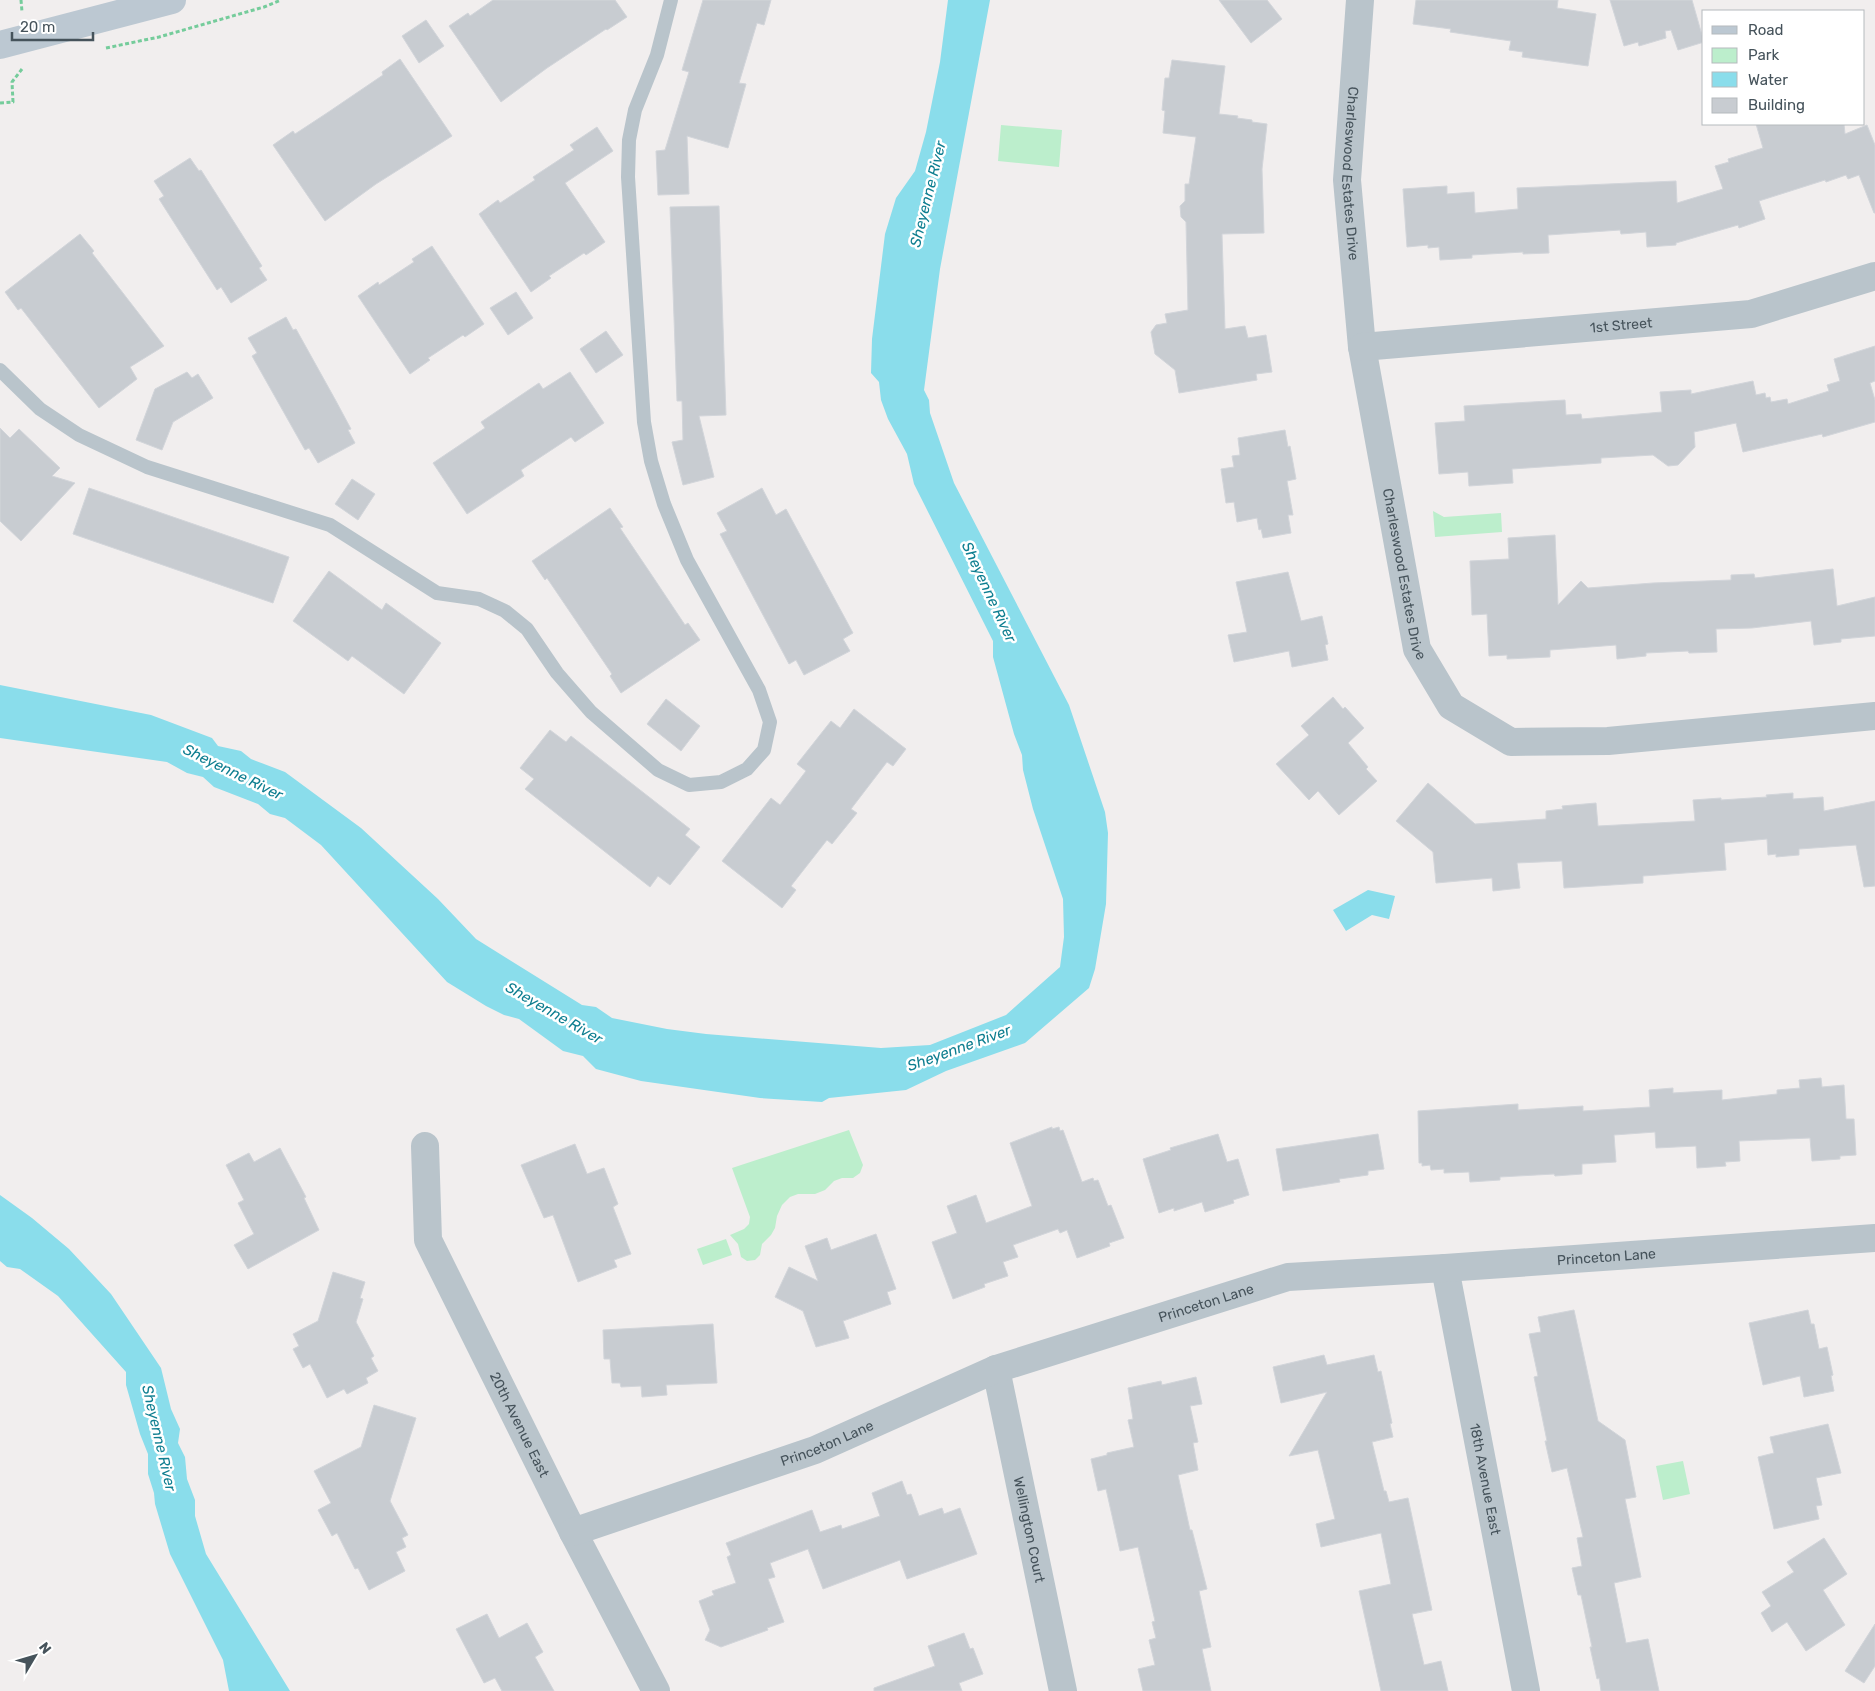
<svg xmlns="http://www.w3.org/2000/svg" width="1875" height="1691" font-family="Rubik,sans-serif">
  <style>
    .green { fill: #bceecc }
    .water { fill: #8addeb }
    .building { fill: #c8ccd1; stroke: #d2d5da }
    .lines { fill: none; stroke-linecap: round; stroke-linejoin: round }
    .path { stroke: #75cc9b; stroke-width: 3; stroke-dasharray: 4 2.5; stroke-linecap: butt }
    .service { stroke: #b9c4cb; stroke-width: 14 }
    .minor { stroke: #b9c4cb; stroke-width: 28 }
    .secondary { stroke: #bcc8d2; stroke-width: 28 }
    .labels { text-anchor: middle; stroke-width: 5; stroke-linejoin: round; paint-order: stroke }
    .street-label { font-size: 14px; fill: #46535b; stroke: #fff }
    .water-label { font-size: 15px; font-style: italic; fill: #0e7e90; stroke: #fff }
  </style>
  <rect width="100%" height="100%" fill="#f1eeee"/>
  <path class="green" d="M 1001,125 L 1062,130 L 1059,167 L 998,161 Z
    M 1433,511 L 1444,517 L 1501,513 L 1502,532 L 1435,537 Z
    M 849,1130 L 863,1165 L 860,1173 L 853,1178 L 842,1178 L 834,1181 L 825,1190 L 815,1194 L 798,1194 L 790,1197 L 782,1205 L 777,1216 L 775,1228 L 771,1235 L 762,1244 L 760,1255 L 755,1260 L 747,1261 L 741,1257 L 738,1244 L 730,1235 L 744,1229 L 749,1224 L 750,1217 L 732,1168 Z
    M 726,1239 L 732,1255 L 703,1265 L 697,1249 Z
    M 1683,1461 L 1690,1494 L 1663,1500 L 1656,1466 Z"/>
  <path class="water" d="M 948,0 L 990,0 L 940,269 L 924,390 L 929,400 L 930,413 L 954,483 L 1069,705 L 1105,812 L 1108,833 L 1106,904 L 1095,969 L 1089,988 L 1025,1043 L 946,1071 L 906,1090 L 829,1098 L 822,1102 L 760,1098 L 641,1081 L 596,1069 L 583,1056 L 563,1051 L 519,1019 L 504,1015 L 486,1006 L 447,982 L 321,845 L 285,818 L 270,814 L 258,804 L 214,787 L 203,777 L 187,773 L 167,762 L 0,738 L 0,685 L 151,715 L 212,738 L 218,746 L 241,751 L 251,759 L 285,772 L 361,828 L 438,899 L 476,939 L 582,1005 L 596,1007 L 612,1018 L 667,1029 L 706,1034 L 881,1048 L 930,1045 L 1006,1015 L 1060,967 L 1064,937 L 1063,899 L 1033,809 L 1023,770 L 1022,755 L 1014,734 L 993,657 L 993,641 L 914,484 L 907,454 L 888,419 L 881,400 L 879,382 L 871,373 L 872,339 L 885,234 L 896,198 L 915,171 L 926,132 L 940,62 Z
    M 1368,890 L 1395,896 L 1389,919 L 1372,915 L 1346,931 L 1333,910 Z
    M 0,1195 L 32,1218 L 69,1249 L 111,1294 L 161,1368 L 171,1409 L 180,1429 L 178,1443 L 185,1457 L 187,1479 L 195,1500 L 195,1516 L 206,1554 L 290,1691 L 229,1691 L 223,1660 L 170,1554 L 155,1504 L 154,1493 L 148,1474 L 148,1454 L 140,1434 L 126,1385 L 126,1372 L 58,1296 L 20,1269 L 7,1267 L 0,1261 Z"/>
  <path class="building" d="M 493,0 L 615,0 L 627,17 L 607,30 L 606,29 L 547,68 L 501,102 L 449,26 L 468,13 L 470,16 Z
    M 703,0 L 771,0 L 764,25 L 757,23 L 739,83 L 746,84 L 728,148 L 687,136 L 689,194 L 658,195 L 656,151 L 665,150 L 689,72 L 682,70 Z
    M 1219,0 L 1267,0 L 1282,19 L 1251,43 Z
    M 1416,0 L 1558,0 L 1557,8 L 1596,14 L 1588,66 L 1522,57 L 1523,52 L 1509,50 L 1511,41 L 1450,32 L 1451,29 L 1413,24 Z
    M 1610,0 L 1692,0 L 1704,42 L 1678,50 L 1671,30 L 1665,31 L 1666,38 L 1639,46 L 1638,42 L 1624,46 Z
    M 426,20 L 444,46 L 419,63 L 402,36 Z
    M 400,59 L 452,136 L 376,184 L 325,221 L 273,145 L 293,131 L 295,134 L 327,113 L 383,75 L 382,72 Z
    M 1172,60 L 1225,66 L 1219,114 L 1238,116 L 1237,118 L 1252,120 L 1252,122 L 1267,124 L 1262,169 L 1264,233 L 1222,234 L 1225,329 L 1245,326 L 1248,338 L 1266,335 L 1272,372 L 1256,374 L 1257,380 L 1179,393 L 1175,370 L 1155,354 L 1151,332 L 1156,325 L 1167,323 L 1165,314 L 1188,310 L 1186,222 L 1181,217 L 1180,206 L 1185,201 L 1185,184 L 1189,184 L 1196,137 L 1163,133 L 1165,111 L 1162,110 L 1165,78 L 1169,78 Z
    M 1756,124 L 1844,124 L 1845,134 L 1867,125 L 1875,145 L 1875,213 L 1874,213 L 1859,175 L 1848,179 L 1846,175 L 1826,182 L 1825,180 L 1759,201 L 1765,219 L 1739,228 L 1738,225 L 1676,243 L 1676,245 L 1647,247 L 1646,232 L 1621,234 L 1620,230 L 1548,235 L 1549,253 L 1523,254 L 1523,252 L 1472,255 L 1472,258 L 1440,260 L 1439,247 L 1428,248 L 1428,245 L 1407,247 L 1403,189 L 1447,186 L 1447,194 L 1474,192 L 1475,213 L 1518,209 L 1517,188 L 1676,181 L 1677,203 L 1723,189 L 1715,166 L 1729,162 L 1728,159 L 1763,148 Z
    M 597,127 L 613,151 L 565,183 L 605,242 L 586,255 L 584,253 L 549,276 L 551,278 L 531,292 L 479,214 L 498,200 L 500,203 L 535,180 L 533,177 L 574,150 L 570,145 Z
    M 190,158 L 199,171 L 201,170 L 262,266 L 259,268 L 267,280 L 231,303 L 221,287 L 217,290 L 159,199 L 164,196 L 154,181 Z
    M 719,206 L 726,415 L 699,416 L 714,477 L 683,485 L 672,442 L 683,440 L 682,401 L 677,401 L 670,207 Z
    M 80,234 L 94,251 L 92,253 L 164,346 L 130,367 L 137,379 L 99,408 L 21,308 L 18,310 L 5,292 Z
    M 432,246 L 484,324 L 465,337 L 463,335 L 428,358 L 430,360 L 410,374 L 358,296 L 378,282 L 379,285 L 414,262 L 412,259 Z
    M 516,292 L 533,318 L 508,335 L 490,308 Z
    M 286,317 L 293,330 L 296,329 L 336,401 L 351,429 L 348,430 L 355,443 L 318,463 L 309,448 L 305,450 L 252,356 L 257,353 L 248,338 Z
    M 606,331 L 623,355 L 596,373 L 580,349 Z
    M 1875,346 L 1875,381 L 1870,383 L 1875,400 L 1875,422 L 1823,437 L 1822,434 L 1743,452 L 1736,423 L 1694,432 L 1695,447 L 1678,465 L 1668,466 L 1653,455 L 1601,458 L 1601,463 L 1512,469 L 1513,483 L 1469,486 L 1468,472 L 1439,474 L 1435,423 L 1465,421 L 1464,406 L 1565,400 L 1566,415 L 1581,414 L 1582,419 L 1662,412 L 1660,392 L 1691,390 L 1691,394 L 1753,381 L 1756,395 L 1765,393 L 1766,398 L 1770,397 L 1771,402 L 1787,399 L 1788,404 L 1829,391 L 1827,385 L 1840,381 L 1834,359 Z
    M 187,372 L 192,378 L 198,374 L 213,398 L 173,422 L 162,450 L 136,440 L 155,389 Z
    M 570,372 L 604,423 L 575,442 L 571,437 L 521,470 L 524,476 L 467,514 L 433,463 L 485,428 L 481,422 L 539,383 L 543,389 Z
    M 0,428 L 10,438 L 19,429 L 60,468 L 52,476 L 75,483 L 21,541 L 0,521 Z
    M 1285,430 L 1288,447 L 1290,446 L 1296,479 L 1287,481 L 1293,515 L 1288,515 L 1291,533 L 1263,538 L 1261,529 L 1259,530 L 1257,518 L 1237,522 L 1234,502 L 1226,503 L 1221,469 L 1234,467 L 1232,456 L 1240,455 L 1238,438 Z
    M 352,479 L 375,494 L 358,520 L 335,504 Z
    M 89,488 L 289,557 L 273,603 L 73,534 Z
    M 762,488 L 776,515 L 786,509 L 853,633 L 843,639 L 850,651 L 804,675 L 796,660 L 789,664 L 720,534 L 727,531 L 717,513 Z
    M 610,508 L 623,527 L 620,528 L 653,577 L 685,625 L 688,623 L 700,640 L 621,693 L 610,676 L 612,674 L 547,578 L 545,580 L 532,561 Z
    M 1555,535 L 1558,605 L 1581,581 L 1588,588 L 1653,583 L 1731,580 L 1731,575 L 1754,574 L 1755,578 L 1833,569 L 1837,606 L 1875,597 L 1875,636 L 1841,639 L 1841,642 L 1814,645 L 1811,621 L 1752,628 L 1716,629 L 1717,652 L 1689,653 L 1688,651 L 1646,653 L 1646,656 L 1617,659 L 1616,645 L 1550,650 L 1550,657 L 1507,659 L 1507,655 L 1489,656 L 1487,614 L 1472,615 L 1470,561 L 1509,559 L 1508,538 Z
    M 329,571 L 382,610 L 386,603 L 441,643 L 404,694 L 352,656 L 348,661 L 293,621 Z
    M 1288,572 L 1301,621 L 1322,616 L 1328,644 L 1325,645 L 1328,660 L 1292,667 L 1289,651 L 1234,662 L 1228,635 L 1247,632 L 1236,582 Z
    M 1333,697 L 1343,709 L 1345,707 L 1364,728 L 1348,743 L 1368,767 L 1366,769 L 1377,781 L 1339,815 L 1318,791 L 1309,800 L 1276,764 L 1309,735 L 1301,726 Z
    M 666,699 L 700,726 L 681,751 L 647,724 Z
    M 854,709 L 906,749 L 893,766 L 887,762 L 851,809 L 857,813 L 832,844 L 827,840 L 791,886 L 796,890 L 782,908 L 722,861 L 771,798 L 780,805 L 806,771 L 797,764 L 831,721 L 840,728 Z
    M 550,730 L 566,742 L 571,736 L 690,829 L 685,835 L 700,847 L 670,885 L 658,876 L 650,887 L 525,789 L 534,779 L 520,768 Z
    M 1428,783 L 1475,824 L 1546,819 L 1546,811 L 1563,809 L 1562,806 L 1596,803 L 1598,826 L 1695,821 L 1693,800 L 1721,798 L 1721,800 L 1767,797 L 1766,795 L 1793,793 L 1793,799 L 1823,797 L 1824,811 L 1875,801 L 1875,886 L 1864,887 L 1856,845 L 1799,849 L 1799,855 L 1776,857 L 1776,854 L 1768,855 L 1767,839 L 1724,843 L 1726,870 L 1643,876 L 1643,883 L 1564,888 L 1562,861 L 1517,863 L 1520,888 L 1493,891 L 1492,878 L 1436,883 L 1433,852 L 1396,821 Z
    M 1821,1078 L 1822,1087 L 1844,1085 L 1846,1119 L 1854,1119 L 1856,1155 L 1840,1156 L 1840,1159 L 1812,1161 L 1810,1138 L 1739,1141 L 1740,1161 L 1725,1162 L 1726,1166 L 1697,1168 L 1696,1146 L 1656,1148 L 1655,1132 L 1614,1135 L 1616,1162 L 1582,1164 L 1582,1174 L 1555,1176 L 1554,1174 L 1500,1177 L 1500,1180 L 1470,1182 L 1469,1172 L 1444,1173 L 1444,1169 L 1431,1170 L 1430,1165 L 1422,1166 L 1422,1163 L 1419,1163 L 1418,1111 L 1518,1104 L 1518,1110 L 1583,1106 L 1583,1111 L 1650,1107 L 1649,1090 L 1673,1088 L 1673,1093 L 1722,1090 L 1722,1100 L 1777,1094 L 1777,1090 L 1800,1088 L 1799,1080 Z
    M 1052,1127 L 1052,1129 L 1059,1127 L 1060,1131 L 1063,1130 L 1082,1182 L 1093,1178 L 1094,1181 L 1098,1180 L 1108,1206 L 1111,1205 L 1124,1238 L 1109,1243 L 1110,1246 L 1077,1258 L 1067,1230 L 1060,1233 L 1058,1229 L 1013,1245 L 1018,1257 L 1003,1262 L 1008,1276 L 984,1284 L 985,1287 L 953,1299 L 932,1242 L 957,1233 L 947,1206 L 976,1195 L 986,1223 L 1032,1206 L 1010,1143 Z
    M 1218,1134 L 1227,1162 L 1238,1159 L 1249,1195 L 1233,1200 L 1234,1203 L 1205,1212 L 1202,1202 L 1174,1211 L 1174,1208 L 1159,1213 L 1143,1159 L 1171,1150 L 1170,1148 Z
    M 1378,1134 L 1384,1169 L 1368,1171 L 1368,1175 L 1339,1179 L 1340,1182 L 1283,1191 L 1276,1149 Z
    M 575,1144 L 587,1174 L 604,1168 L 618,1204 L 613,1207 L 631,1254 L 614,1260 L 617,1267 L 578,1282 L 553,1215 L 544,1218 L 521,1165 Z
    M 280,1148 L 306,1197 L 304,1198 L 319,1230 L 248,1269 L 234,1245 L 254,1234 L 238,1203 L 244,1200 L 226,1165 L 249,1153 L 254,1162 Z
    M 876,1234 L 896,1289 L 887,1292 L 891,1304 L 843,1321 L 849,1338 L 816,1347 L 803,1311 L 775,1297 L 789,1267 L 818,1281 L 805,1246 L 827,1238 L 831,1250 Z
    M 333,1272 L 365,1282 L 360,1298 L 363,1299 L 356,1322 L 374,1356 L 371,1358 L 378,1371 L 366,1378 L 368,1383 L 347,1394 L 344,1389 L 327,1398 L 310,1364 L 303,1368 L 293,1349 L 299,1346 L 293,1334 L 318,1321 Z
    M 1574,1310 L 1598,1421 L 1625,1440 L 1636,1497 L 1625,1499 L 1641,1577 L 1614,1583 L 1626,1643 L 1648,1639 L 1659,1691 L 1601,1691 L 1599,1678 L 1597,1679 L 1590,1647 L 1592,1647 L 1581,1595 L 1578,1595 L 1572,1568 L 1582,1566 L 1577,1538 L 1583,1537 L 1567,1468 L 1552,1472 L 1545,1441 L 1547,1441 L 1534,1377 L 1538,1376 L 1529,1334 L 1541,1332 L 1538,1317 Z
    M 1808,1310 L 1811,1324 L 1814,1324 L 1819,1349 L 1827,1347 L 1833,1375 L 1831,1376 L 1834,1391 L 1804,1397 L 1800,1376 L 1763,1385 L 1749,1323 Z
    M 713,1324 L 717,1383 L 666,1385 L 667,1395 L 642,1397 L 641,1386 L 621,1387 L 620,1383 L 612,1383 L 610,1359 L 604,1359 L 603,1330 Z
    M 1324,1355 L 1327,1365 L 1374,1355 L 1378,1372 L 1381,1371 L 1392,1423 L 1390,1424 L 1393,1437 L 1372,1442 L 1384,1491 L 1386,1491 L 1389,1502 L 1408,1498 L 1432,1610 L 1412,1614 L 1424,1665 L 1441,1661 L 1448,1691 L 1381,1691 L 1359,1591 L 1391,1584 L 1381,1533 L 1321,1547 L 1316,1524 L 1335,1519 L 1318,1450 L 1289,1456 L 1327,1392 L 1281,1403 L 1273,1367 Z
    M 1196,1377 L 1202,1404 L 1190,1406 L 1198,1442 L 1193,1443 L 1198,1470 L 1178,1475 L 1190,1530 L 1192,1530 L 1207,1589 L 1199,1591 L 1211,1647 L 1202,1649 L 1211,1691 L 1143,1691 L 1138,1669 L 1155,1665 L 1149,1640 L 1156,1638 L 1152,1622 L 1155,1621 L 1138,1547 L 1120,1551 L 1106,1489 L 1098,1491 L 1091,1459 L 1107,1455 L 1107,1453 L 1134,1447 L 1128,1420 L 1133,1419 L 1128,1388 L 1161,1381 L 1162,1385 Z
    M 374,1405 L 416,1418 L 390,1501 L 408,1535 L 402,1538 L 406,1547 L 396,1552 L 405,1571 L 369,1590 L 358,1568 L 355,1569 L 337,1533 L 332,1536 L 318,1510 L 331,1503 L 314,1471 L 361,1447 Z
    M 1828,1424 L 1841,1473 L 1816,1478 L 1822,1505 L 1816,1506 L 1819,1519 L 1774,1529 L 1758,1457 L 1774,1453 L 1770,1437 Z
    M 902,1481 L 907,1495 L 911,1494 L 919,1516 L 942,1508 L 944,1514 L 960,1508 L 977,1554 L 907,1579 L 900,1560 L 823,1589 L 808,1549 L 770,1563 L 775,1577 L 768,1579 L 784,1622 L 767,1628 L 768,1630 L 721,1647 L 705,1640 L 710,1630 L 699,1601 L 714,1595 L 712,1591 L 736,1583 L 727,1557 L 731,1555 L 726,1543 L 812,1510 L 820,1532 L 841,1525 L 842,1529 L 880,1516 L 872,1493 Z
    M 1824,1538 L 1847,1574 L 1823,1590 L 1845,1625 L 1806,1651 L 1787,1622 L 1772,1632 L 1761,1613 L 1771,1606 L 1762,1592 L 1794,1572 L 1787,1562 Z
    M 487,1614 L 499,1638 L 527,1623 L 543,1652 L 535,1657 L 554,1691 L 502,1691 L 495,1678 L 484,1683 L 456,1629 Z
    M 1875,1624 L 1875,1666 L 1864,1683 L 1845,1671 Z
    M 964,1633 L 970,1649 L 973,1648 L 983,1674 L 959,1683 L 962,1691 L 874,1691 L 874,1688 L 935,1666 L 928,1646 Z"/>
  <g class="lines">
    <path class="path" d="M 21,0 L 22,12
      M 106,48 L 159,37 L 264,7 L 281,0
      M 0,103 L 13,102 L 12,82 L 22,69"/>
    <path class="service" d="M 0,370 L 40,409 L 79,435 L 147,467 L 330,525 L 437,593 L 479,599 L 505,611 L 527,629 L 557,673 L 591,712 L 658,770 L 689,785 L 721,782 L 747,769 L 764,750 L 770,722 L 759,690 L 687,560 L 664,504 L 651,461 L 644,422 L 628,177 L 629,140 L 635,110 L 657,55 L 671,0"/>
    <g class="minor">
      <path id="s1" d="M 1360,0 L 1347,180 L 1362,347 L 1417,649 L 1451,706 L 1511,742 L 1608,741 L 1875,716"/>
      <path id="s2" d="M 1362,347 L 1751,314 L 1875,276"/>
      <path id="s3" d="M 425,1146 L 428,1240 L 573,1532 L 656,1691"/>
      <path id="s4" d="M 1445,1268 L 1526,1691"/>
      <path id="s5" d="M 996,1369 L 1063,1691"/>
      <path id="s6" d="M 573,1532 L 815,1450 L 996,1369 L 1288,1277 L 1445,1268 L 1875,1238"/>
    </g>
    <path class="secondary" d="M 0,45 L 172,0"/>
  </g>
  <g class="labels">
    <g class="street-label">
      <text dy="5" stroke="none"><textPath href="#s1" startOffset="174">Charleswood Estates Drive</textPath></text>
      <text dy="5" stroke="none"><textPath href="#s2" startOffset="260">1st Street</textPath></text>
      <text dy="5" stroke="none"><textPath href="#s1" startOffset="579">Charleswood Estates Drive</textPath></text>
      <text dy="5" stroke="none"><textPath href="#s6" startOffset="1079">Princeton Lane</textPath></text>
      <text dy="5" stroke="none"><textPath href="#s6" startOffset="674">Princeton Lane</textPath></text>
      <text dy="5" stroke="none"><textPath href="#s3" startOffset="300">20th Avenue East</textPath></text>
      <text dy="5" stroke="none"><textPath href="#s6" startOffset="269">Princeton Lane</textPath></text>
      <text dy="5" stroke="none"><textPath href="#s4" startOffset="215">18th Avenue East</textPath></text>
      <text dy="5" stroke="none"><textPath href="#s5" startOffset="164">Wellington Court</textPath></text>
    </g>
    <g class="water-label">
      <text transform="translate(928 194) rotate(-76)" y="5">Sheyenne River</text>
      <text transform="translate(989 592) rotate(65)" y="5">Sheyenne River</text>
      <text transform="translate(233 772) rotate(26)" y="5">Sheyenne River</text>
      <text transform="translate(554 1013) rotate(30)" y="5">Sheyenne River</text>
      <text transform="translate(959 1048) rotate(-20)" y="5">Sheyenne River</text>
      <text transform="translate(159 1438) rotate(77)" y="5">Sheyenne River</text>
    </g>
  </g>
  <rect x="1702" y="10" width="162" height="115" fill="#ffffff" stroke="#b5babd"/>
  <rect x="1712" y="26" width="25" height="8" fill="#bcc8d2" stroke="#b5babd"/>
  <text x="1748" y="35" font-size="15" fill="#46535b">Road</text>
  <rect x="1712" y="48" width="25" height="15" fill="#bceecc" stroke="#b5babd"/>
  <text x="1748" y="60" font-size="15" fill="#46535b">Park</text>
  <rect x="1712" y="72" width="25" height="15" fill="#8addeb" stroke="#b5babd"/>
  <text x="1748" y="85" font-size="15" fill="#46535b">Water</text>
  <rect x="1712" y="98" width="25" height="15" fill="#c8ccd1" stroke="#b5babd"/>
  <text x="1748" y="110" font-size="15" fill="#46535b">Building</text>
  <g transform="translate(35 1656) rotate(52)" stroke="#ffffff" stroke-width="4" paint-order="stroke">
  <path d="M0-4L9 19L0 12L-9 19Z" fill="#46535b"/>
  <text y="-8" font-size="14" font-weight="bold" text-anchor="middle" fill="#46535b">N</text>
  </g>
  <path d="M12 32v8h81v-8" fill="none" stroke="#46535b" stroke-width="2.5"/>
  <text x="20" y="32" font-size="15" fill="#46535b" stroke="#ffffff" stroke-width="4" paint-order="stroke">20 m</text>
</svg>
